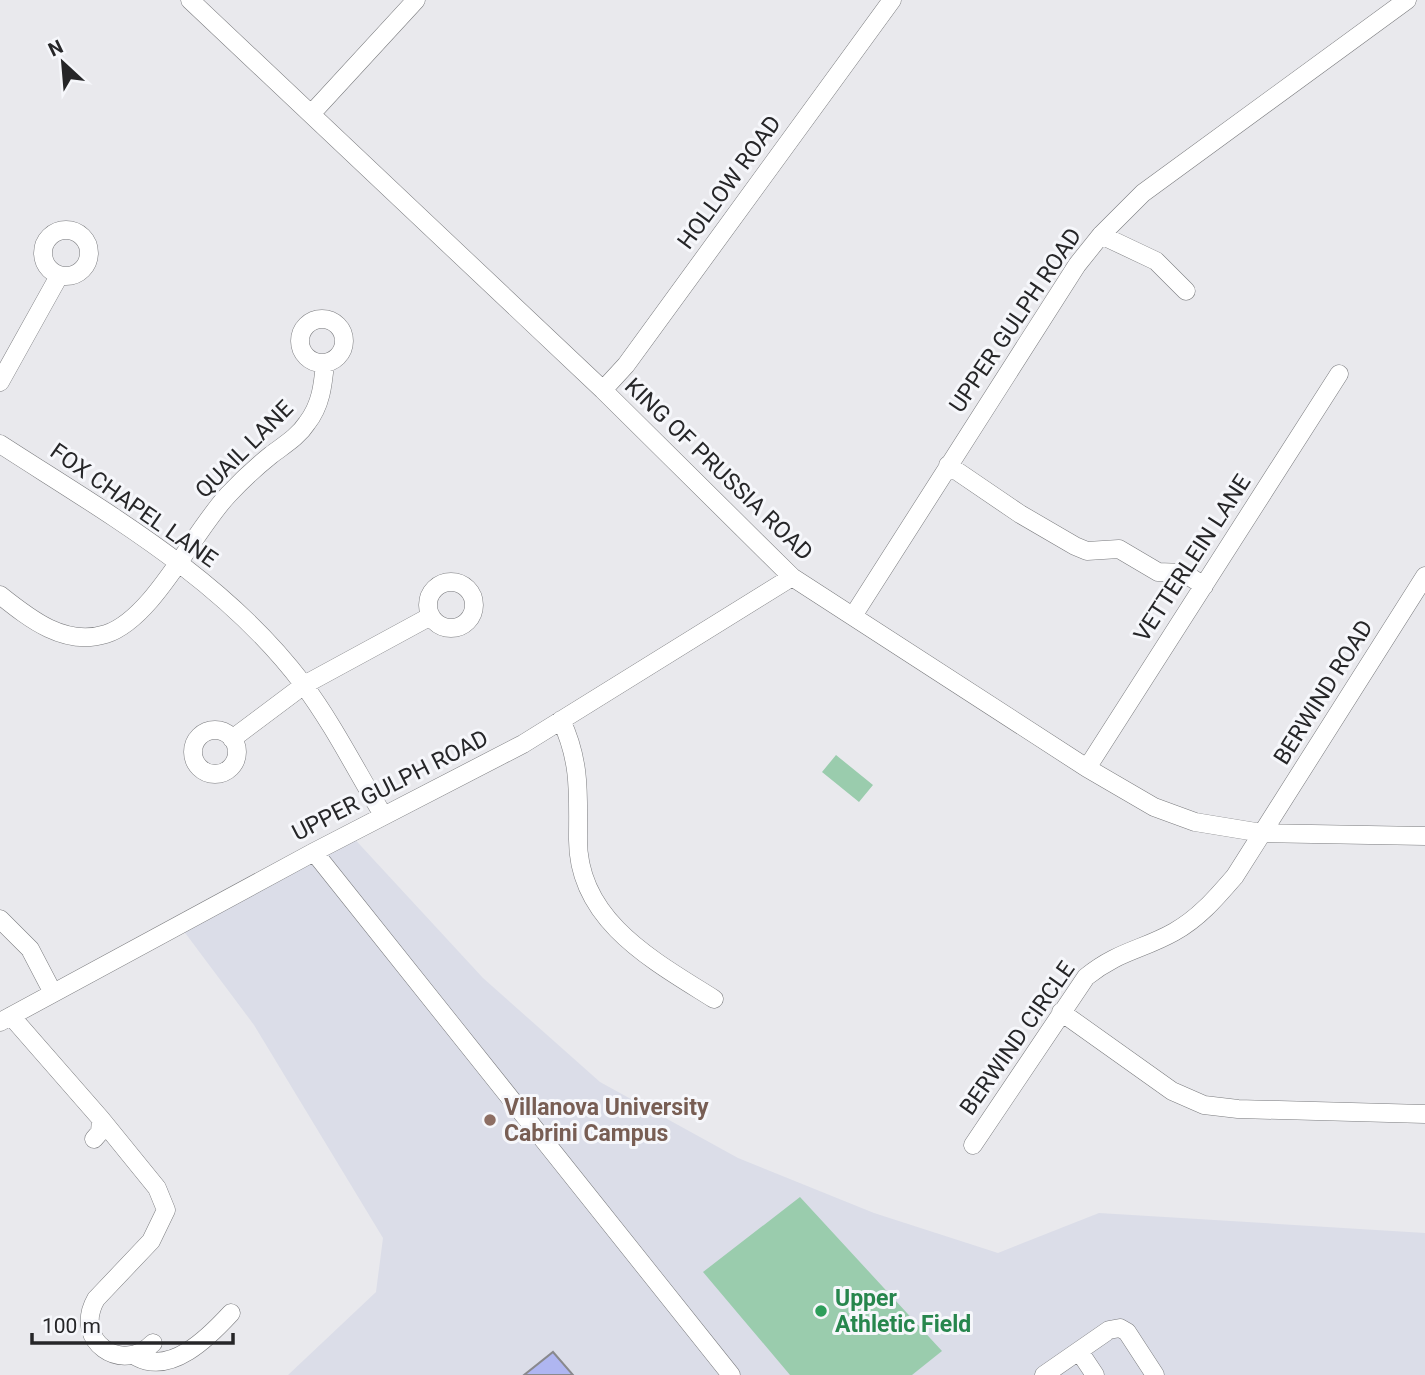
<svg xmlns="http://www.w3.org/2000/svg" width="1425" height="1375" font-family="Roboto,sans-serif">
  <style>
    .built { fill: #dbdde8 }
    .green { fill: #9accad }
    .building { fill: #afb6f1; stroke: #89898d; stroke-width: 2 }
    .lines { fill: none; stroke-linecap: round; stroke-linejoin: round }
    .minor-casing { stroke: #7a7b7e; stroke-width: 19 }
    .minor { stroke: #fff; stroke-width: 18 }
    .education-dot { fill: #8d6e63; stroke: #f6f7fb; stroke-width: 2.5 }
    .leisure-dot { fill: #2e9e5b; stroke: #f6f7fb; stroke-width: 2.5 }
    .labels { text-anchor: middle; stroke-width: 6; stroke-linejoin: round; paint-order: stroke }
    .street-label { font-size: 23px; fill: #262628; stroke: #f6f7fb }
    .education-label { font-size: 23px; font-weight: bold; fill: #785e54; stroke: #f6f7fb; text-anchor: start }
    .leisure-label { font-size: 23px; font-weight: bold; fill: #27864d; stroke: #f6f7fb; text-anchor: start }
  </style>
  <rect width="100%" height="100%" fill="#e9e9ed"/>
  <path class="built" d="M 349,833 L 483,978 L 600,1082 L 738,1158 L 874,1213 L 998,1253 L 1099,1213 L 1425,1233 L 1425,1375 L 288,1375 L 376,1292 L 383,1238 L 254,1025 L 180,926 Z"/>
  <path class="green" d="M 836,755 L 873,785 L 859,802 L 822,772 Z
    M 800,1197 L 942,1351 L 912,1375 L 790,1375 L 703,1272 Z"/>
  <path class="building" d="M 553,1352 L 573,1375 L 524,1375 Z"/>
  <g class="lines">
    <g class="minor-casing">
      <path id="minor" d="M 190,0 L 603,390 L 792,577 L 1087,768 L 1154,807 L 1195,822 L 1262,833 L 1425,836
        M 312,113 L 416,0
        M43 253a23 23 0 1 1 46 0a23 23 0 1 1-46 0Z
        M 1101,235 L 1156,261 L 1186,291
        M300 341a22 22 0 1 1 44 0a22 22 0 1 1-44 0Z
        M 0,382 L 59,276
        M 603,390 L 626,365 L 892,0
        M 0,444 C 108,514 224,579 303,684 C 333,724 357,772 383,815
        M 948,465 L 1020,514 L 1075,546 L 1087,551 L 1119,549 L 1158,572 L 1184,573 L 1204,586
        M428 605a23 23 0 1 1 46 0a23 23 0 1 1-46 0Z
        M 0,595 C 30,619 65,647 106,634 C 153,619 193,532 228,495 C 241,481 256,467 271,455 C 284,445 298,437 307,423 C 321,405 323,385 325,363
        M 853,616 L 1077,265 L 1101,235 L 1143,193 L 1407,0
        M 561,720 C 581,762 578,795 578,840 C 578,921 654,961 714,999
        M193 752a22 22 0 1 1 44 0a22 22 0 1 1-44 0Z
        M 232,739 L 304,685 L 431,616
        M 1087,768 L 1339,374
        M 314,852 L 731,1375
        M 0,919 L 30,949 L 53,993
        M 1061,1012 L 1172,1091 L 1204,1105 L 1238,1109 L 1425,1114
        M 11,1016 L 101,1119 L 100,1132 L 94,1139
        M 0,1022 L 314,852 L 523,744 L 792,577
        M 101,1119 L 157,1188 L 166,1210 L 151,1241 L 96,1299 C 72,1341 122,1375 153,1343
        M 973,1145 L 1086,977 C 1118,951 1142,950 1174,932 C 1199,918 1216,898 1235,876 L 1425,576
        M 1079,1351 L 1095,1375
        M 137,1357 C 171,1375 208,1338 231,1313
        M 1044,1375 L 1109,1330 L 1120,1328 L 1127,1332 L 1155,1375"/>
    </g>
    <use href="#minor" class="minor"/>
  </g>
  <circle class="education-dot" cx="490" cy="1120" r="7"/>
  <circle class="leisure-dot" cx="821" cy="1311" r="7"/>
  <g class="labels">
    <g class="street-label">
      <text transform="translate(729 182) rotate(-54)" y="8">HOLLOW ROAD</text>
      <text transform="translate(1015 320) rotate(-56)" y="8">UPPER GULPH ROAD</text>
      <text transform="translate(244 449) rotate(-45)" y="8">QUAIL LANE</text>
      <text transform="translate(719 469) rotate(44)" y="8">KING OF PRUSSIA ROAD</text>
      <text transform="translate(134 505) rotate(35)" y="8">FOX CHAPEL LANE</text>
      <text transform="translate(1192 558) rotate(-57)" y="8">VETTERLEIN LANE</text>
      <text transform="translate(1323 692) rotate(-58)" y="8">BERWIND ROAD</text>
      <text transform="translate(390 785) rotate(-27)" y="8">UPPER GULPH ROAD</text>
      <text transform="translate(1017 1038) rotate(-55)" y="8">BERWIND CIRCLE</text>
    </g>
    <g class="education-label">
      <text x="504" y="1115">Villanova University<tspan x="504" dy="26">Cabrini Campus</tspan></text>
    </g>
    <g class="leisure-label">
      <text x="835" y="1306">Upper<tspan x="835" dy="26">Athletic Field</tspan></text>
    </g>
  </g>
  <g transform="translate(63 63) rotate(334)" stroke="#f6f7fb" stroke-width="5" paint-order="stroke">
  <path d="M0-5L12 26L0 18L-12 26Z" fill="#262628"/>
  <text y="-10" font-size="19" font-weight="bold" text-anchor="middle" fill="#262628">N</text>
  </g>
  <path d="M32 1333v10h201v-10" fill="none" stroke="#262628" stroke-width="3.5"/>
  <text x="42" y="1333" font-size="21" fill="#262628" stroke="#f6f7fb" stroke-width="5" paint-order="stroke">100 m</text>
</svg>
